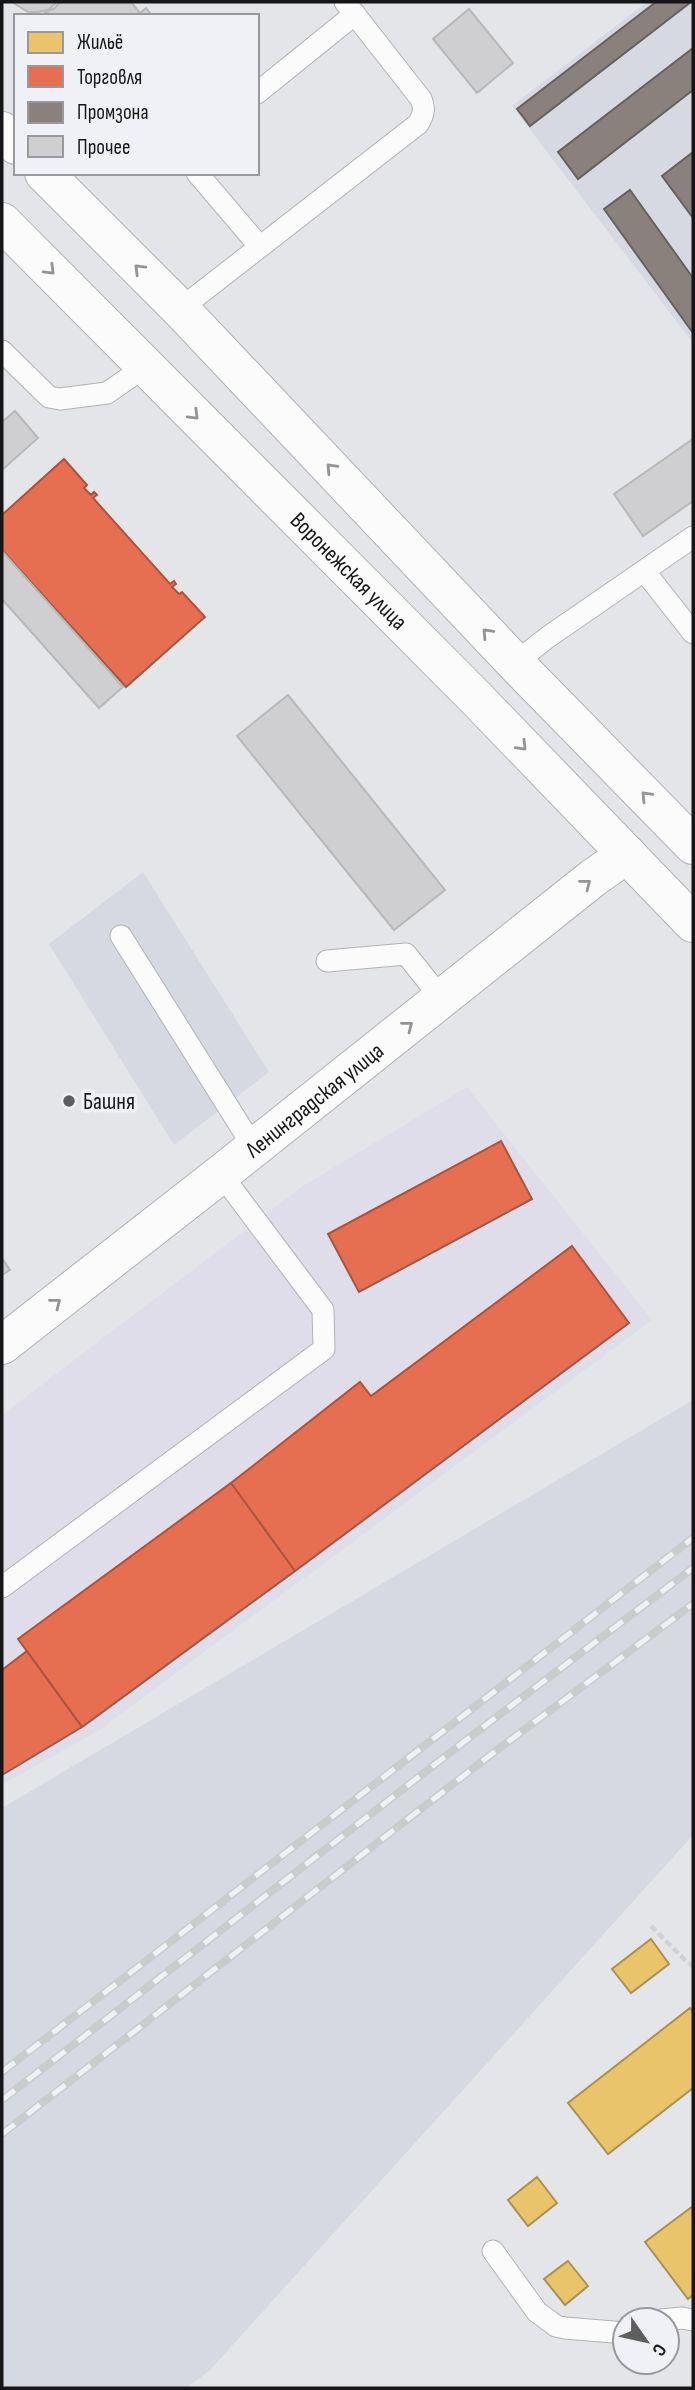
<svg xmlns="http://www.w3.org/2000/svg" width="695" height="2390" font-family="'Sofia Sans Condensed',sans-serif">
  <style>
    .commercial { fill: #e0ddea }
    .built { fill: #d6d9e1 }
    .homes { fill: #e9c46a; stroke: #aa9051; stroke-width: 2 }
    .shops { fill: #e76f51; stroke: #a85440; stroke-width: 2 }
    .industry { fill: #8a817c; stroke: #67615e; stroke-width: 2 }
    .building { fill: #cfced0; stroke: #b9b8b9; stroke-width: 2 }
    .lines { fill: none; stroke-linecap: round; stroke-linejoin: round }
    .service-casing { stroke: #b1b2b4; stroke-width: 23 }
    .tertiary-casing { stroke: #b1b2b4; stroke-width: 40 }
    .primary-casing { stroke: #b1b2b4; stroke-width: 40 }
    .path { stroke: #d0d1d1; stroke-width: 4.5; stroke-dasharray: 7 3.5; stroke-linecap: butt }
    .service { stroke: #fbfbfc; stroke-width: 21 }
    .tertiary { stroke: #fbfbfc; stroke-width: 38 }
    .primary { stroke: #fbfbfc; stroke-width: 38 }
    .rail-casing { stroke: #cacbcb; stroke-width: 8 }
    .rail { stroke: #f0f1f6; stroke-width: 5; stroke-dasharray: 16; stroke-linecap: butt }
    .oneway { stroke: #949495 }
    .poi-dot { fill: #5e5e61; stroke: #f0f1f6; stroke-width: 2.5 }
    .labels { text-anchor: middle; stroke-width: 7; stroke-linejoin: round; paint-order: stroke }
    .street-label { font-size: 23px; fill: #161618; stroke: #f0f1f6 }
    .poi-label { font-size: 23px; fill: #161618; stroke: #f0f1f6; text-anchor: start }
  </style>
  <rect width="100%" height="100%" fill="#e4e5e8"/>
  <path class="commercial" d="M 467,1087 L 652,1320 L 98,1731 L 2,1785 L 2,1415 L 303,1186 Z"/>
  <path class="built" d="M 647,2 L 693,2 L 693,343 L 512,106 Z
    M 143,872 L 269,1072 L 174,1145 L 49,944 Z
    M 693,1400 L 693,1835 L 210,2370 L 186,2388 L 2,2388 L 2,1808 Z"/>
  <path class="homes" d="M 651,1939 L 669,1964 L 631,1993 L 612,1969 Z
    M 690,2008 L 693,2012 L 693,2088 L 608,2154 L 568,2103 Z
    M 537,2177 L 557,2203 L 528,2226 L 508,2200 Z
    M 693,2206 L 693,2295 L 688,2299 L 645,2242 Z
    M 568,2261 L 588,2286 L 565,2305 L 544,2279 Z"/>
  <path class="shops" d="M 64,459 L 87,485 L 84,488 L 91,495 L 94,492 L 97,495 L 93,498 L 170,584 L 174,581 L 176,584 L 172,587 L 179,594 L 182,592 L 205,617 L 126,687 L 2,550 L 2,515 Z
    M 501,1141 L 532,1199 L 359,1292 L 328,1234 Z
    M 572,1246 L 629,1323 L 295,1571 L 231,1483 L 360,1382 L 371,1396 Z
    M 231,1483 L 295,1571 L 82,1727 L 18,1639 Z
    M 27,1651 L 82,1727 L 2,1775 L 2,1670 Z"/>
  <path class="industry" d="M 656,2 L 691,2 L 530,126 L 517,109 Z
    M 693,48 L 693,90 L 578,179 L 558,152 Z
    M 693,152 L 693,218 L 662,176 Z
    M 630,190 L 693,278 L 693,333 L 604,209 Z"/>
  <path class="building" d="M 12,2 L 57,2 L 48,10 L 38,12 L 28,12 Z
    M 60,2 L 131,2 L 140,13 L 146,8 L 152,16 L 32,14 L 43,14 L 55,8 Z
    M 469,9 L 513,63 L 477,93 L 433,39 Z
    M 15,411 L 38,438 L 2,470 L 2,422 Z
    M 693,439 L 693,501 L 643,536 L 614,494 Z
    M 2,551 L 123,687 L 99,708 L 2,599 Z
    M 288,695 L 445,890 L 394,930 L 237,736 Z
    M 2,1258 L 10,1270 L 2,1275 Z"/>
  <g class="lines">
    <g class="service-casing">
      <path id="service" d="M 257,93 L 355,14
        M 197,173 L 260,247
        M 180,309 L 418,124 C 424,114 425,109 421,99 L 345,2
        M 2,351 L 49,397 L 60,399 L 107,393 L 146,366
        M 645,572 L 693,633
        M 515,663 L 548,637 L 693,537
        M 121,936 L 254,1148
        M 327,961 L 406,954 L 442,999
        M 2,1587 L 324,1349 L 323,1310 L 221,1174
        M 493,2251 L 537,2312 L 556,2326 L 565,2328 L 625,2333
        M 661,2320 L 682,2318 L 693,2320"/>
    </g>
    <g class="tertiary-casing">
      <g id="tertiary">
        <path id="s1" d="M 2,1345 L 221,1174 L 593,878 L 627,854"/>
      </g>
    </g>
    <g class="primary-casing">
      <g id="primary">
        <path d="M 2,131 L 16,145"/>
        <path d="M 44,173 L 180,309 L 515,663 L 693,845"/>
        <path id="s2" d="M 2,222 L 475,697 L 693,923"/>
      </g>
    </g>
    <path class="path" d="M 651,1926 L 687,1962 L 693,1966"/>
    <use href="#service" class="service"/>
    <use href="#tertiary" class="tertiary"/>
    <use href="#primary" class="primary"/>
    <g class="rail-casing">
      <path id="rail" d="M 2,2072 L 693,1538
        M 2,2100 L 478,1731 L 693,1568
        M 2,2134 L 493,1753 L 693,1604"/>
    </g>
    <use href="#rail" class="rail"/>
  </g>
  <defs><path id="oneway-chevron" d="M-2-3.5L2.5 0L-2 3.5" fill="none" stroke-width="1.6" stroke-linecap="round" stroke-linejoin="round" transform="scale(1.75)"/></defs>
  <g class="oneway">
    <use href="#oneway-chevron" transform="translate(139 269) rotate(-135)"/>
    <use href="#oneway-chevron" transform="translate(50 270) rotate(45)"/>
    <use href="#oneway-chevron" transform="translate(194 415) rotate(45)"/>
    <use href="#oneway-chevron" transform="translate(331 468) rotate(-133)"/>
    <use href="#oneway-chevron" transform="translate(487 633) rotate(-133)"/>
    <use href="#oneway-chevron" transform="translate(522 746) rotate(46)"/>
    <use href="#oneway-chevron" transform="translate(646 796) rotate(-134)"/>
    <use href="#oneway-chevron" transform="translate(586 884) rotate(-38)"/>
    <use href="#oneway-chevron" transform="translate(408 1026) rotate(-38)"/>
    <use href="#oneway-chevron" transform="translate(56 1303) rotate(-38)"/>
  </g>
  <circle class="poi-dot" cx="69" cy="1101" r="7"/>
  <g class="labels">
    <g class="street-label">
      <text dy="8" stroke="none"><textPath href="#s2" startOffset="492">Воронежская улица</textPath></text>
      <text dy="8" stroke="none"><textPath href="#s1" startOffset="397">Ленинградская улица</textPath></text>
    </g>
    <g class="poi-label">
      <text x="83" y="1109">Башня</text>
    </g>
  </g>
  <rect width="695" height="2390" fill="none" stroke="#161618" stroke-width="7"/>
  <rect x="14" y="14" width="245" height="161" fill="#f0f1f6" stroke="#99999d" stroke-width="2"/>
  <rect x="28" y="32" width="35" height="21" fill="#e9c46a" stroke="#99999d" stroke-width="2"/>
  <text x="77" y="49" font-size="21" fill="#161618">Жильё</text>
  <rect x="28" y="66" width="35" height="21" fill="#e76f51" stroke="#99999d" stroke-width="2"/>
  <text x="77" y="84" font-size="21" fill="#161618">Торговля</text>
  <rect x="28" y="102" width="35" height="21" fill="#8a817c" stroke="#99999d" stroke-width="2"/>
  <text x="77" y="119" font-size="21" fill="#161618">Промзона</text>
  <rect x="28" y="136" width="35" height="21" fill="#cfced0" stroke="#99999d" stroke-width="2"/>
  <text x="77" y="154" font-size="21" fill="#161618">Прочее</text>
  <g transform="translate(646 2341) rotate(124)"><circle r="33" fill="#f0f1f6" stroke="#99999d" stroke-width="2"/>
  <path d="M0-5L12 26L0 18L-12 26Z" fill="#5e5e61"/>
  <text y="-10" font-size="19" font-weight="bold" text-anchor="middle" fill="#161618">С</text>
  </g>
</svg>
